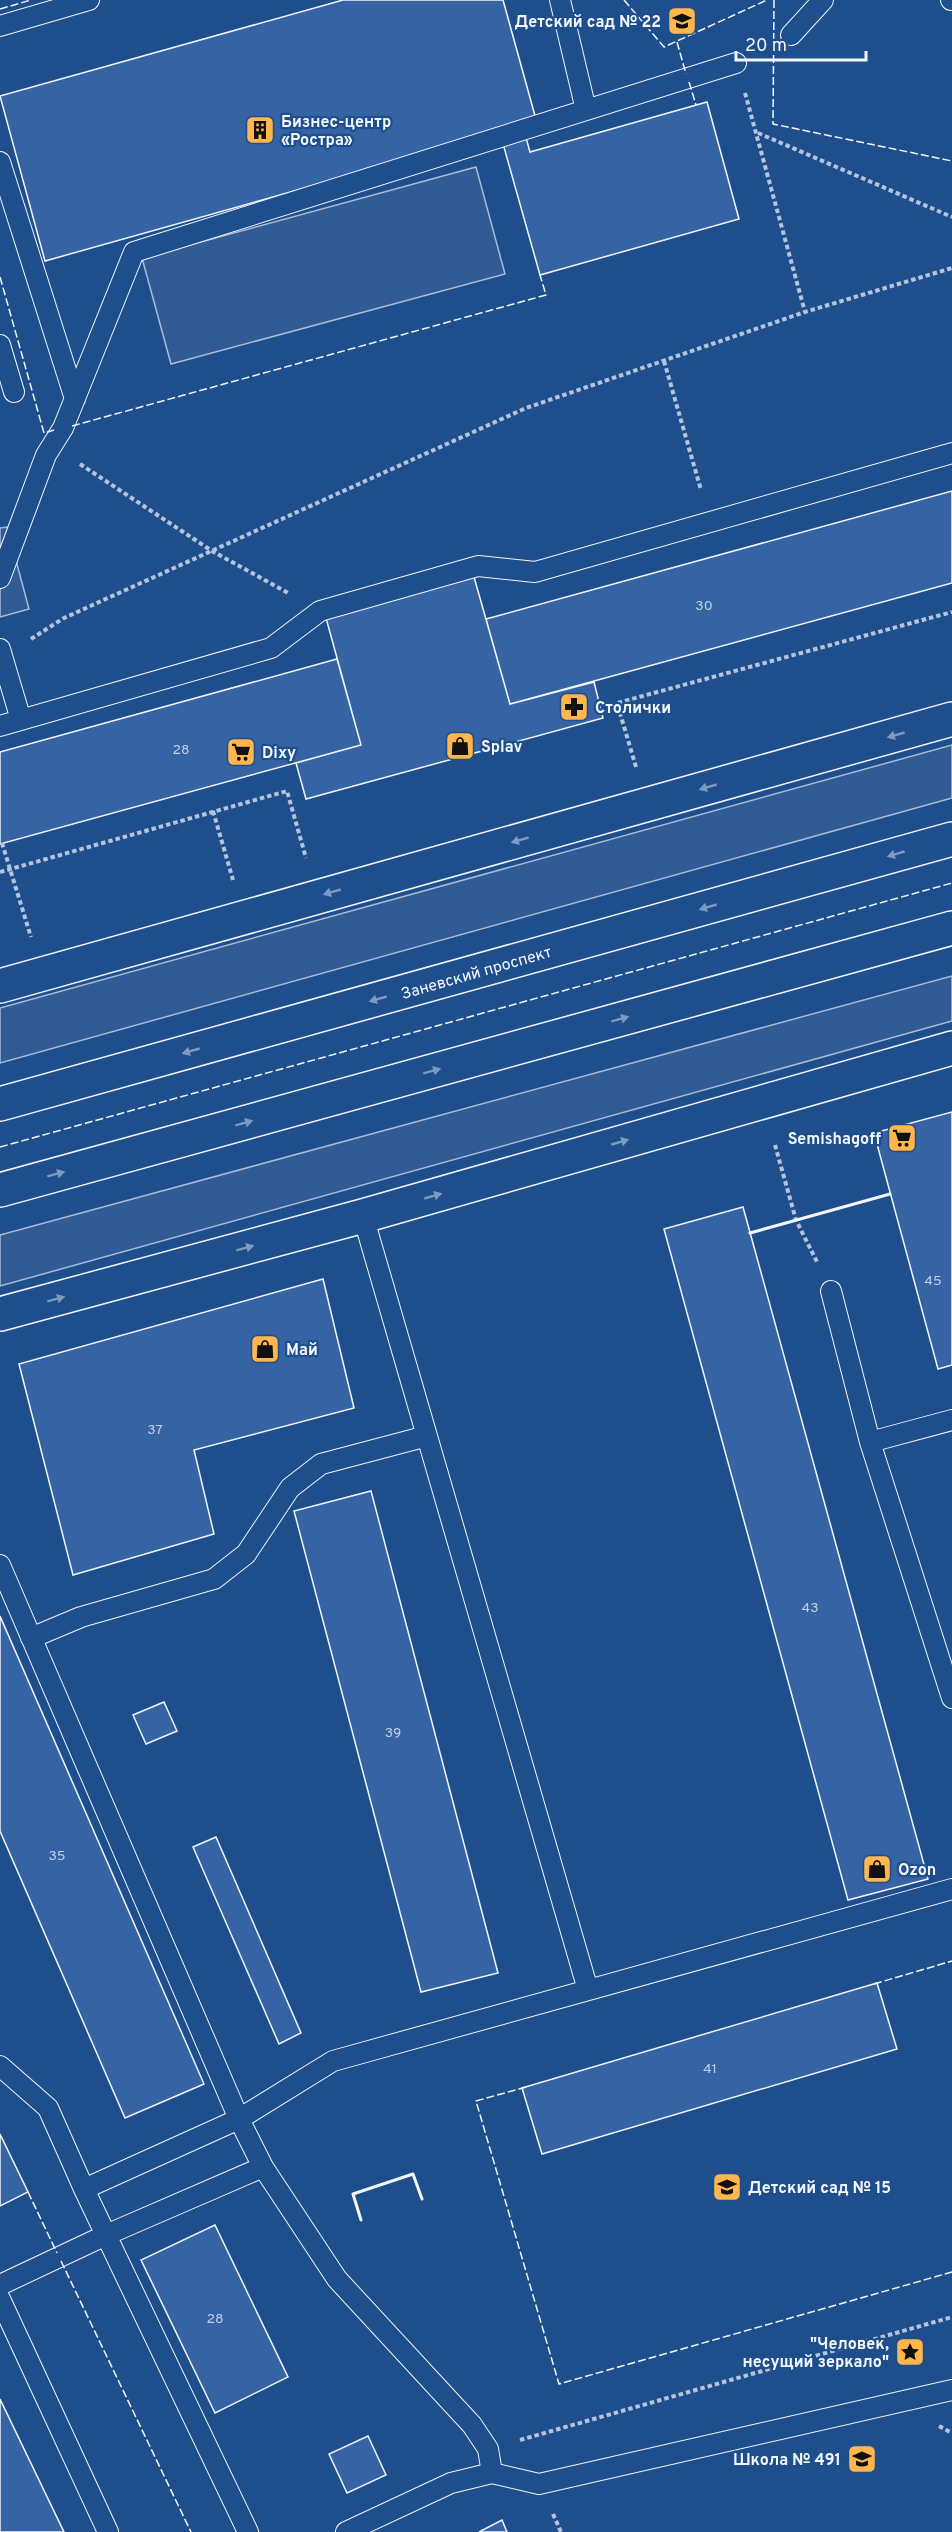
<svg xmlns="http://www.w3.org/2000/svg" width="952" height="2532" font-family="Overpass,sans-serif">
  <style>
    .built { fill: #305b95; stroke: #a8bbd7; stroke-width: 1.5 }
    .building { fill: #3563a3; stroke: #f2f6ff; stroke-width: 1.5 }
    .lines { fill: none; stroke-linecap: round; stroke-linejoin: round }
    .service-casing { stroke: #f2f6ff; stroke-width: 22 }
    .minor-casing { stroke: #f2f6ff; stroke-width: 36 }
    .primary-casing { stroke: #f2f6ff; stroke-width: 36 }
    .path { stroke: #b3c4dc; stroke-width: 4; stroke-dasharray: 4.5 3; stroke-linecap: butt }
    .service { stroke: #1f4e8c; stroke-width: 20 }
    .minor { stroke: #1f4e8c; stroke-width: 33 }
    .primary { stroke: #1f4e8c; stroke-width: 33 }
    .fence { stroke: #f2f6ff; stroke-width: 1.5; stroke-dasharray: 8 3; stroke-linecap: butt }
    .wall { stroke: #f2f6ff; stroke-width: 3 }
    .oneway { fill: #7e9ac0 }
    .labels { text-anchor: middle; stroke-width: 4.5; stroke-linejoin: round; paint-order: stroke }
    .number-label { font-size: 14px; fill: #c3d1e8 }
    .poi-label { font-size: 16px; font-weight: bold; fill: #f2f6ff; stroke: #1f4e8c; text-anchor: start }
    .street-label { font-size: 16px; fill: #f2f6ff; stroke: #1f4e8c }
  </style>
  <rect width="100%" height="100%" fill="#1f4e8c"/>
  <path class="built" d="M 476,167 L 505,274 L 171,364 L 142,258 Z
    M 7,527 L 29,609 L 0,617 L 0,528 Z
    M 952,745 L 952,798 L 0,1063 L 0,1008 Z
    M 952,976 L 952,1021 L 0,1286 L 0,1235 Z"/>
  <path class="building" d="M 343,0 L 503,0 L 537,123 L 45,261 L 0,96 Z
    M 707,102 L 739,219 L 540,275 L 500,133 L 523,127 L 530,152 Z
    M 952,491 L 952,583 L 510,704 L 486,619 Z
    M 474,577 L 510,704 L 594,682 L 603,718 L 306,799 L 296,763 L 361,745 L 326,618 Z
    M 337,659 L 361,745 L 0,844 L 0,752 Z
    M 952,1112 L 952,1365 L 938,1369 L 874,1133 Z
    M 743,1207 L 928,1879 L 848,1900 L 664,1229 Z
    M 323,1279 L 354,1408 L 194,1450 L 214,1534 L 73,1575 L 19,1364 Z
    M 371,1491 L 498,1973 L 421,1992 L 294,1511 Z
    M 0,1616 L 204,2084 L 125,2118 L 0,1831 Z
    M 164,1702 L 177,1731 L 146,1744 L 133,1715 Z
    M 216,1837 L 301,2033 L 279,2044 L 193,1847 Z
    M 877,1983 L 897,2049 L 542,2154 L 522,2088 Z
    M 0,2134 L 28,2192 L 0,2206 Z
    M 215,2225 L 288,2377 L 215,2413 L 141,2260 Z
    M 0,2399 L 64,2532 L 0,2532 Z
    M 368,2436 L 386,2475 L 347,2493 L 329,2454 Z
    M 502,2520 L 507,2532 L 479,2532 Z"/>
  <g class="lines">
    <g class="service-casing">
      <path id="service" d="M 560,0 L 586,110
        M 951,0 L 952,0
        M 0,26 L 89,0
        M 791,35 L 823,0
        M 0,162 L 75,399
        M 0,345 L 14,392
        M 0,578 L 46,455 L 63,428 L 134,252 L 736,63
        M 0,649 L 21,720
        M 0,726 L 271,648 L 320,611 L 478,566 L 535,572 L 952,453
        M 363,1216 L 588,1990
        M 831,1291 L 870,1442 L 952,1698
        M 870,1442 L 952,1420
        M 0,1565 L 239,2119 L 333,2061 L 952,1889
        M 31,1638 L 81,1617 L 214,1579 L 246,1554 L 290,1488 L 321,1464 L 427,1436
        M 0,2066 L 48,2108 L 84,2189 L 248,2532
        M 84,2189 L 239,2119 L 263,2167 L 337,2279 L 472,2425 L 488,2449 L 492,2473
        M 0,2285 L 106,2235 L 263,2167
        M 0,2299 L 108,2532
        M 346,2532 L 451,2483 L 492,2473 L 539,2484 L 952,2390"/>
    </g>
    <g class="minor-casing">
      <path id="minor" d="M 0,986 L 952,719
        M 0,1314 L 363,1216 L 952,1048"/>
    </g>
    <g class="primary-casing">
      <path id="primary" d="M 0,1104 L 952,839
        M 0,1190 L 952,928"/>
    </g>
    <path class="path" d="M 745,93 L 805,312
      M 758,133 L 952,217
      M 664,361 L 701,490
      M 80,464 L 212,551 L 290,594
      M 31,639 L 64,618 L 526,408 L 805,312 L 952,268
      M 636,767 L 617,703 L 952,612
      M 213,811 L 233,880
      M 2,843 L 31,937
      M 0,872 L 287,791 L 306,858
      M 775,1145 L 796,1220 L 817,1262
      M 939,2426 L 952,2433
      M 520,2440 L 952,2317
      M 553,2514 L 561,2532"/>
    <use href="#service" class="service"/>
    <use href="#minor" class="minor"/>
    <use href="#primary" class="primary"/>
    <path class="fence" d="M 624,0 L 664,47 L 767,0
      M 774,0 L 773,124 L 952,161
      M 0,9 L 31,0
      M 677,42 L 686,74
      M 689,82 L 696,105
      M 0,277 L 44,433 L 54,430
      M 72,426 L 546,295 L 540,275
      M 0,1147 L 952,883
      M 874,1984 L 952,1961
      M 526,2087 L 476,2101 L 559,2384 L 952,2272
      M 28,2192 L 57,2253
      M 61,2261 L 191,2532"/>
    <path class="wall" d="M 750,1233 L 890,1194
      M 361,2220 L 353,2194 L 413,2174 L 422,2199"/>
  </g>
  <defs><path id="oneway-solid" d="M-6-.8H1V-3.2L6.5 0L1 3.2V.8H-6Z" transform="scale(1.5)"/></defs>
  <g class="oneway">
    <use href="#oneway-solid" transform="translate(896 735) rotate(164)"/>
    <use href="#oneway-solid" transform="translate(708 787) rotate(164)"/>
    <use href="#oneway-solid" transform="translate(520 840) rotate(164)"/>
    <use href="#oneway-solid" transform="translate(896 854) rotate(164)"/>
    <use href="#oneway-solid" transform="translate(332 892) rotate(164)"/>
    <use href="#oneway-solid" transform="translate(708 907) rotate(164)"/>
    <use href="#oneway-solid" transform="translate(378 999) rotate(164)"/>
    <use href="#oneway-solid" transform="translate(620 1019) rotate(-15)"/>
    <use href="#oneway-solid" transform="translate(191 1051) rotate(164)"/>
    <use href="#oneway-solid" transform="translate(432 1071) rotate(-15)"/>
    <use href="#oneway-solid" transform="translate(244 1123) rotate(-15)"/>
    <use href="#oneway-solid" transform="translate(620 1142) rotate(-16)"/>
    <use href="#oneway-solid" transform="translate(56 1174) rotate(-15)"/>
    <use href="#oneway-solid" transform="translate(433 1196) rotate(-16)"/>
    <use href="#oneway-solid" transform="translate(245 1248) rotate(-15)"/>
    <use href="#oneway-solid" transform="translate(56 1299) rotate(-15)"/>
  </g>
  <defs>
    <g id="school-square" transform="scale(1.5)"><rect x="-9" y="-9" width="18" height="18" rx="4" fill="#ffb74d" stroke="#1f4e8c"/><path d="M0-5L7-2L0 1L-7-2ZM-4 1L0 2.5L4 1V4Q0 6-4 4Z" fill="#111"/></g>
    <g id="building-square" transform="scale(1.5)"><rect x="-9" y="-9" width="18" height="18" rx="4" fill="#ffb74d" stroke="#1f4e8c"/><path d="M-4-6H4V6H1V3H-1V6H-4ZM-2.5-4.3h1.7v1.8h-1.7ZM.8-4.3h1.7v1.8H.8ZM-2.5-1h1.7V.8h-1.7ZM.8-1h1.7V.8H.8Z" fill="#111"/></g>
    <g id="pharmacy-square" transform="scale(1.5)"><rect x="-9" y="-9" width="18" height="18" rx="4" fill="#ffb74d" stroke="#1f4e8c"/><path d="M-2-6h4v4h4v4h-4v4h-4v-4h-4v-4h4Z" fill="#111"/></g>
    <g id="shop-square" transform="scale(1.5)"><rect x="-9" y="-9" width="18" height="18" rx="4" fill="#ffb74d" stroke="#1f4e8c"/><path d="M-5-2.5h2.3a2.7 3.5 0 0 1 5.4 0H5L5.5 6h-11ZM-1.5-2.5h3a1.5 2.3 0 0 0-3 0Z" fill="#111"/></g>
    <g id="supermarket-square" transform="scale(1.5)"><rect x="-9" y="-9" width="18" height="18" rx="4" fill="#ffb74d" stroke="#1f4e8c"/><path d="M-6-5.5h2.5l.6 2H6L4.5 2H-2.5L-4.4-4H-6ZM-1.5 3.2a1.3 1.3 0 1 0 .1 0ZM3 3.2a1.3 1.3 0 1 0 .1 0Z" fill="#111"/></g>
    <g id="sight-square" transform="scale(1.5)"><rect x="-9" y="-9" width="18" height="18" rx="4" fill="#ffb74d" stroke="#1f4e8c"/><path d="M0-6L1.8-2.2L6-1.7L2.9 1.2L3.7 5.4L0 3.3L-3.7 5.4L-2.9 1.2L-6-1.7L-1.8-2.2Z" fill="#111"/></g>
  </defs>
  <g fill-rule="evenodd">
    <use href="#school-square" x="682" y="21"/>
    <use href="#building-square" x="260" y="130"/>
    <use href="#pharmacy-square" x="574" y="707"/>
    <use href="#shop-square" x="460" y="746"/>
    <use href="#supermarket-square" x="241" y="752"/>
    <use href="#supermarket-square" x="902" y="1138"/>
    <use href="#shop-square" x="265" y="1349"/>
    <use href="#shop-square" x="877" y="1869"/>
    <use href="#school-square" x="727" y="2187"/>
    <use href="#sight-square" x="910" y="2352"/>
    <use href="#school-square" x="862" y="2459"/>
  </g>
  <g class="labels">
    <g class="number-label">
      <text x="704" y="610">30</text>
      <text x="181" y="754">28</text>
      <text x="933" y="1285">45</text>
      <text x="155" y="1434">37</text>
      <text x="810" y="1612">43</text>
      <text x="393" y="1737">39</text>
      <text x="57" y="1860">35</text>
      <text x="710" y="2073">41</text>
      <text x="215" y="2323">28</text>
    </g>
    <g class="poi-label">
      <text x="661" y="27" text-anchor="end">Детский сад № 22</text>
      <text x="281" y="127">Бизнес-центр<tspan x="281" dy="18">«Ростра»</tspan></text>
      <text x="595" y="713">Столички</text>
      <text x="481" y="752">Splav</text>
      <text x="262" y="758">Dixy</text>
      <text x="881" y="1144" text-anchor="end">Semishagoff</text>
      <text x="286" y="1355">Май</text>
      <text x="898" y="1875">Ozon</text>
      <text x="748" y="2193">Детский сад № 15</text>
      <text x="889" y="2349" text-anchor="end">"Человек,<tspan x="889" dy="18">несущий зеркало"</tspan></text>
      <text x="841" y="2465" text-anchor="end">Школа № 491</text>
    </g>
    <g class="street-label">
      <text transform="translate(476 972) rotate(-16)" y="6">Заневский проспект</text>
    </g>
  </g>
  <path d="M736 51v9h130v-9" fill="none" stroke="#f2f6ff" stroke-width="3"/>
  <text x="745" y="51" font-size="18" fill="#f2f6ff" stroke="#1f4e8c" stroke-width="4.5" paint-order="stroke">20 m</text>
</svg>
